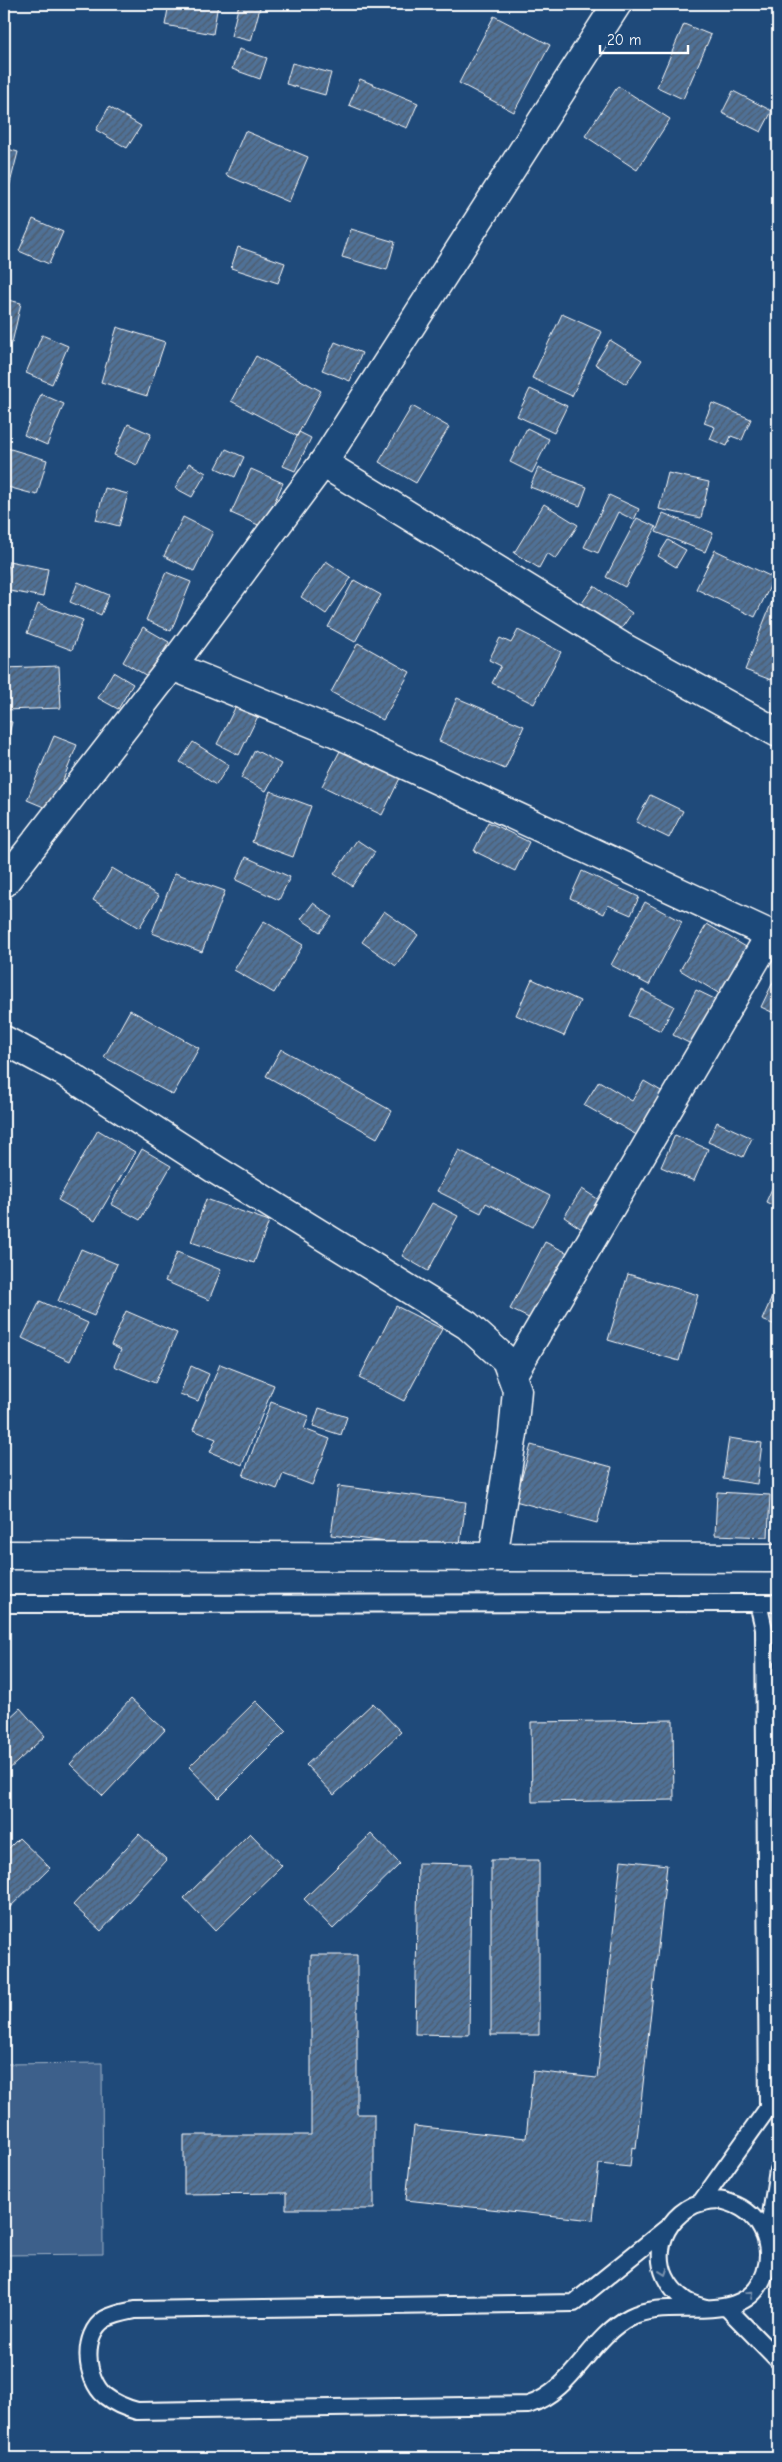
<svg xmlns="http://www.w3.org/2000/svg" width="782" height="2462" font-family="'Comic Neue',sans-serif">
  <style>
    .green { fill: #3c618b; stroke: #9eb0c5 }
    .building { fill: url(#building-hatch); stroke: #fff }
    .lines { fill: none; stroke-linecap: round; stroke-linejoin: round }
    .service-casing { stroke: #fff; stroke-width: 20 }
    .minor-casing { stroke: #fff; stroke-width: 31 }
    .tertiary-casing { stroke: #fff; stroke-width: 31 }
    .service { stroke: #1f4a7a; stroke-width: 16 }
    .minor { stroke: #1f4a7a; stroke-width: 28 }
    .tertiary { stroke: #1f4a7a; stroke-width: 28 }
    .oneway { stroke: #7992af }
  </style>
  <defs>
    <pattern id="building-hatch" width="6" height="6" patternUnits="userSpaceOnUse" patternTransform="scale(1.25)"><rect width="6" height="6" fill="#507197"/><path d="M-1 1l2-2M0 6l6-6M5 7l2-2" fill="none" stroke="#4e5b6a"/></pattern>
  </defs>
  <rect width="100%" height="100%" fill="#1f4a7a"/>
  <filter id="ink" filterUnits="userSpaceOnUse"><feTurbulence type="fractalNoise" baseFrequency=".02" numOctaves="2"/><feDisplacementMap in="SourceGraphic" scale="10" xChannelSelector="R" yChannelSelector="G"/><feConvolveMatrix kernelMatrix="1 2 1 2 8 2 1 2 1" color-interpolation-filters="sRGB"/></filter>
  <g filter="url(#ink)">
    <path class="green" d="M 102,2063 L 103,2254 L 4,2255 L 4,2064 Z"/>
    <path class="building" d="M 169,4 L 218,4 L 213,34 L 165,25 Z
      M 239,4 L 261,4 L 251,41 L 231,36 Z
      M 494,16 L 550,45 L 514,112 L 459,83 Z
      M 684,24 L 711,35 L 683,99 L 657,87 Z
      M 239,49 L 267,58 L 260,79 L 232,69 Z
      M 292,63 L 331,73 L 325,95 L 286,84 Z
      M 360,79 L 418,103 L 407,128 L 349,105 Z
      M 618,86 L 670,119 L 637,170 L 585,136 Z
      M 733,91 L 772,111 L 761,132 L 722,113 Z
      M 109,107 L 141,126 L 127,148 L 96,130 Z
      M 245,131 L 308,157 L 289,202 L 226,175 Z
      M 4,148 L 18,152 L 5,203 L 4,203 Z
      M 33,219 L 63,232 L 49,264 L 19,251 Z
      M 351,229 L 395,242 L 387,270 L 342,257 Z
      M 238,247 L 285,263 L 278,283 L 231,268 Z
      M 4,299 L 21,303 L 12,343 L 4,341 Z
      M 562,314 L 602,332 L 572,396 L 532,378 Z
      M 117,327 L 165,342 L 147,396 L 101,382 Z
      M 42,335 L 68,346 L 52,384 L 26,373 Z
      M 610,340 L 642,360 L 626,384 L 595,364 Z
      M 335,342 L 362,353 L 350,381 L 322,370 Z
      M 256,356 L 321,391 L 297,436 L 231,401 Z
      M 530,389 L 567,406 L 554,433 L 517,416 Z
      M 41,394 L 64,404 L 47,445 L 24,435 Z
      M 712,403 L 751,419 L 742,440 L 731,436 L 727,446 L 710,439 L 715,427 L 704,423 Z
      M 412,406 L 449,427 L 416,483 L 379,462 Z
      M 128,424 L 151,434 L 137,465 L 114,455 Z
      M 527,428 L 549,439 L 532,473 L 510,462 Z
      M 299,432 L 311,438 L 295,471 L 283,466 Z
      M 4,447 L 47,460 L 37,495 L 4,486 Z
      M 226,449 L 244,457 L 235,477 L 216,468 Z
      M 189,463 L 206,473 L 192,497 L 175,488 Z
      M 538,468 L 587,487 L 580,506 L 530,487 Z
      M 251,469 L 283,483 L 263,527 L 231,513 Z
      M 668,473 L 709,482 L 701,518 L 659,509 Z
      M 105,488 L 128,494 L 119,526 L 96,520 Z
      M 609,495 L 639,509 L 634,520 L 618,512 L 598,553 L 584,547 Z
      M 544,504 L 578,525 L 556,559 L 547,553 L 539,568 L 514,553 Z
      M 663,513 L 713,533 L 705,552 L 656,532 Z
      M 183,517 L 213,532 L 194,571 L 164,556 Z
      M 637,518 L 656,527 L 625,587 L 606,577 Z
      M 668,540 L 686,550 L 676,567 L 658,556 Z
      M 715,550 L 774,578 L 755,617 L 696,589 Z
      M 9,561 L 48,569 L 43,597 L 4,590 Z
      M 326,561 L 351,578 L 326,614 L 301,597 Z
      M 166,572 L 191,582 L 171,631 L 146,620 Z
      M 354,580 L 381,595 L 355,642 L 328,627 Z
      M 78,582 L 109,595 L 101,615 L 70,602 Z
      M 594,586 L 632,613 L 619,632 L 580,606 Z
      M 778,586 L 778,661 L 771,680 L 745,670 Z
      M 38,604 L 83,620 L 72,650 L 27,633 Z
      M 143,627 L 169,642 L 149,677 L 123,662 Z
      M 518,630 L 561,652 L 534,704 L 492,683 L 501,666 L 489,660 L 500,638 L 511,643 Z
      M 358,643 L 410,672 L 383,720 L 331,692 Z
      M 59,666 L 61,708 L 4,710 L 4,668 Z
      M 113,672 L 133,684 L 118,709 L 98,698 Z
      M 457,698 L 524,726 L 505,769 L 439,741 Z
      M 237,704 L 259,714 L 239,755 L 217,744 Z
      M 4,720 L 12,722 L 6,746 L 4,746 Z
      M 54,736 L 77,745 L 51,810 L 27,800 Z
      M 193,742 L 229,765 L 216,785 L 180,762 Z
      M 342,747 L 401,776 L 382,815 L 322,786 Z
      M 255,750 L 281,764 L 266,791 L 241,778 Z
      M 270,791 L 311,806 L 293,857 L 252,842 Z
      M 650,795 L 683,811 L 669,838 L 636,822 Z
      M 488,822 L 529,842 L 515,871 L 474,851 Z
      M 357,840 L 375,852 L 352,886 L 334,874 Z
      M 246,857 L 290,877 L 279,900 L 236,880 Z
      M 112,868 L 159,896 L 139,928 L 93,900 Z
      M 582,871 L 639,897 L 631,915 L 608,905 L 604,914 L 570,898 Z
      M 175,873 L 225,891 L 202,952 L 152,933 Z
      M 645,902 L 682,922 L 649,985 L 611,965 Z
      M 313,903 L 332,917 L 320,932 L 301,919 Z
      M 384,911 L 418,935 L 396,966 L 362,942 Z
      M 264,921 L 303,945 L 274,993 L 234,970 Z
      M 707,924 L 753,951 L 725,997 L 680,970 Z
      M 532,979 L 580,1001 L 564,1036 L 516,1015 Z
      M 774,980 L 778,982 L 778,1015 L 761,1007 Z
      M 642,990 L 674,1006 L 661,1031 L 629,1016 Z
      M 696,990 L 721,1002 L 697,1047 L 673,1035 Z
      M 130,1010 L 199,1048 L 173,1095 L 104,1057 Z
      M 281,1049 L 392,1111 L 377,1138 L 266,1076 Z
      M 599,1081 L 632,1101 L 644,1081 L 668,1095 L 642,1138 L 584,1105 Z
      M 717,1122 L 752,1138 L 743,1157 L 708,1142 Z
      M 98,1130 L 135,1152 L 95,1221 L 58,1200 Z
      M 675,1135 L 708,1149 L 694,1181 L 661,1167 Z
      M 142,1149 L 171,1166 L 140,1220 L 111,1204 Z
      M 459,1150 L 550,1196 L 533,1227 L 486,1203 L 481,1213 L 437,1191 Z
      M 778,1175 L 778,1208 L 766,1202 Z
      M 582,1189 L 604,1203 L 586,1232 L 564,1217 Z
      M 206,1199 L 269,1221 L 254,1263 L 191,1242 Z
      M 432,1203 L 458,1216 L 428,1271 L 402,1256 Z
      M 545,1242 L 570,1254 L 535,1321 L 510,1309 Z
      M 81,1249 L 117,1264 L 94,1316 L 58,1301 Z
      M 177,1252 L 221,1270 L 209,1300 L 165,1281 Z
      M 628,1274 L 698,1295 L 679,1361 L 608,1340 Z
      M 775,1290 L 778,1291 L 778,1326 L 762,1320 Z
      M 40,1301 L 88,1323 L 70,1361 L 22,1338 Z
      M 396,1306 L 442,1329 L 404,1401 L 359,1378 Z
      M 126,1311 L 177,1333 L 155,1383 L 114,1366 L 121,1350 L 111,1345 Z
      M 220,1364 L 274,1385 L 242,1465 L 210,1452 L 216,1439 L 193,1430 Z
      M 191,1366 L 209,1374 L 198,1401 L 180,1394 Z
      M 271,1402 L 309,1416 L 304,1429 L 330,1439 L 312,1485 L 283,1474 L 277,1489 L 243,1476 Z
      M 319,1408 L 347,1417 L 341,1435 L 313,1426 Z
      M 729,1438 L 762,1443 L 757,1484 L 723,1479 Z
      M 531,1445 L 612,1467 L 597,1523 L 515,1501 Z
      M 338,1486 L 466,1502 L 459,1551 L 331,1535 Z
      M 717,1492 L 770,1495 L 768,1537 L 715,1535 Z
      M 131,1699 L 165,1730 L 103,1796 L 70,1764 Z
      M 256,1701 L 286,1731 L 219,1798 L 189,1767 Z
      M 373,1703 L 401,1732 L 334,1795 L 306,1765 Z
      M 20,1708 L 45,1736 L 4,1774 L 4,1723 Z
      M 673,1720 L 674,1800 L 532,1802 L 531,1722 Z
      M 250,1833 L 282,1866 L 215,1931 L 184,1898 Z
      M 139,1834 L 167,1860 L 101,1931 L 73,1905 Z
      M 371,1834 L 400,1864 L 333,1929 L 304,1899 Z
      M 19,1838 L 50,1868 L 4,1913 L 4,1853 Z
      M 491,1860 L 539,1860 L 539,2035 L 491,2035 Z
      M 621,1860 L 667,1865 L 636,2148 L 632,2147 L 630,2167 L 599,2164 L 593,2220 L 406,2200 L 414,2126 L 526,2138 L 533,2071 L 597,2078 Z
      M 418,1863 L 471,1864 L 469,2035 L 415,2034 Z
      M 311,1955 L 357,1955 L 357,2114 L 374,2114 L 374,2209 L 286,2209 L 286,2193 L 184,2194 L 184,2135 L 311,2135 Z"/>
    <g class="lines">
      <g class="service-casing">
        <path id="service" d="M 4,1604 L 778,1603
          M 701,2202 L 768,2108 L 764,1629 L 758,1603
          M 668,2227 L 574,2303 L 135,2310 C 125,2312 114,2314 105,2319 C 81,2334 85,2379 105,2396 C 114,2403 126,2408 137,2411 L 528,2405 C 573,2391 589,2338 630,2317 C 672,2295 745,2331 765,2273 C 770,2258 769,2244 762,2230 C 754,2214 740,2205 724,2201 C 715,2199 702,2202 694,2205 C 655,2224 648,2274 685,2300 C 690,2304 699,2306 706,2308
          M 767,2240 L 778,2170
          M 727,2308 L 778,2360"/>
      </g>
      <g class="minor-casing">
        <path id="minor" d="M 323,463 L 621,646 L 778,733
          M 172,666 L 334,732 L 778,938
          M 4,1040 L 64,1072 L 216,1170 L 467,1325 L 506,1360 L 517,1390 L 513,1434 L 493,1557
          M 513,1374 L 770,935
          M 4,1555 L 778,1558"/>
      </g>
      <g class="tertiary-casing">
        <path id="tertiary" d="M 4,883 L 172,666 L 323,463 L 617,4"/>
      </g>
      <use href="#service" class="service"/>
      <use href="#minor" class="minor"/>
      <use href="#tertiary" class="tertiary"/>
    </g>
    <defs><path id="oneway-chevron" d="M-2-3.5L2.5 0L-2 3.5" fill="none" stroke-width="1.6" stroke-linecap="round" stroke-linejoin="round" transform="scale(1.25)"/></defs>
    <g class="oneway">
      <use href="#oneway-chevron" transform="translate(664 2272) rotate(71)"/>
      <use href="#oneway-chevron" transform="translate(750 2294) rotate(-44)"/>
    </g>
  </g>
  <rect width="782" height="2462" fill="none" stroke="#1f4a7a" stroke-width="20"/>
  <rect x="10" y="10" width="762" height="2442" fill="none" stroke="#fff" stroke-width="2" filter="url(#ink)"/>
  <path d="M600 45v8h88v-8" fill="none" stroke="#ffffff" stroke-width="2.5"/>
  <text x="607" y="45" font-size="15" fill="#ffffff" stroke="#1f4a7a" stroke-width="4" paint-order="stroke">20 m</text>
</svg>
